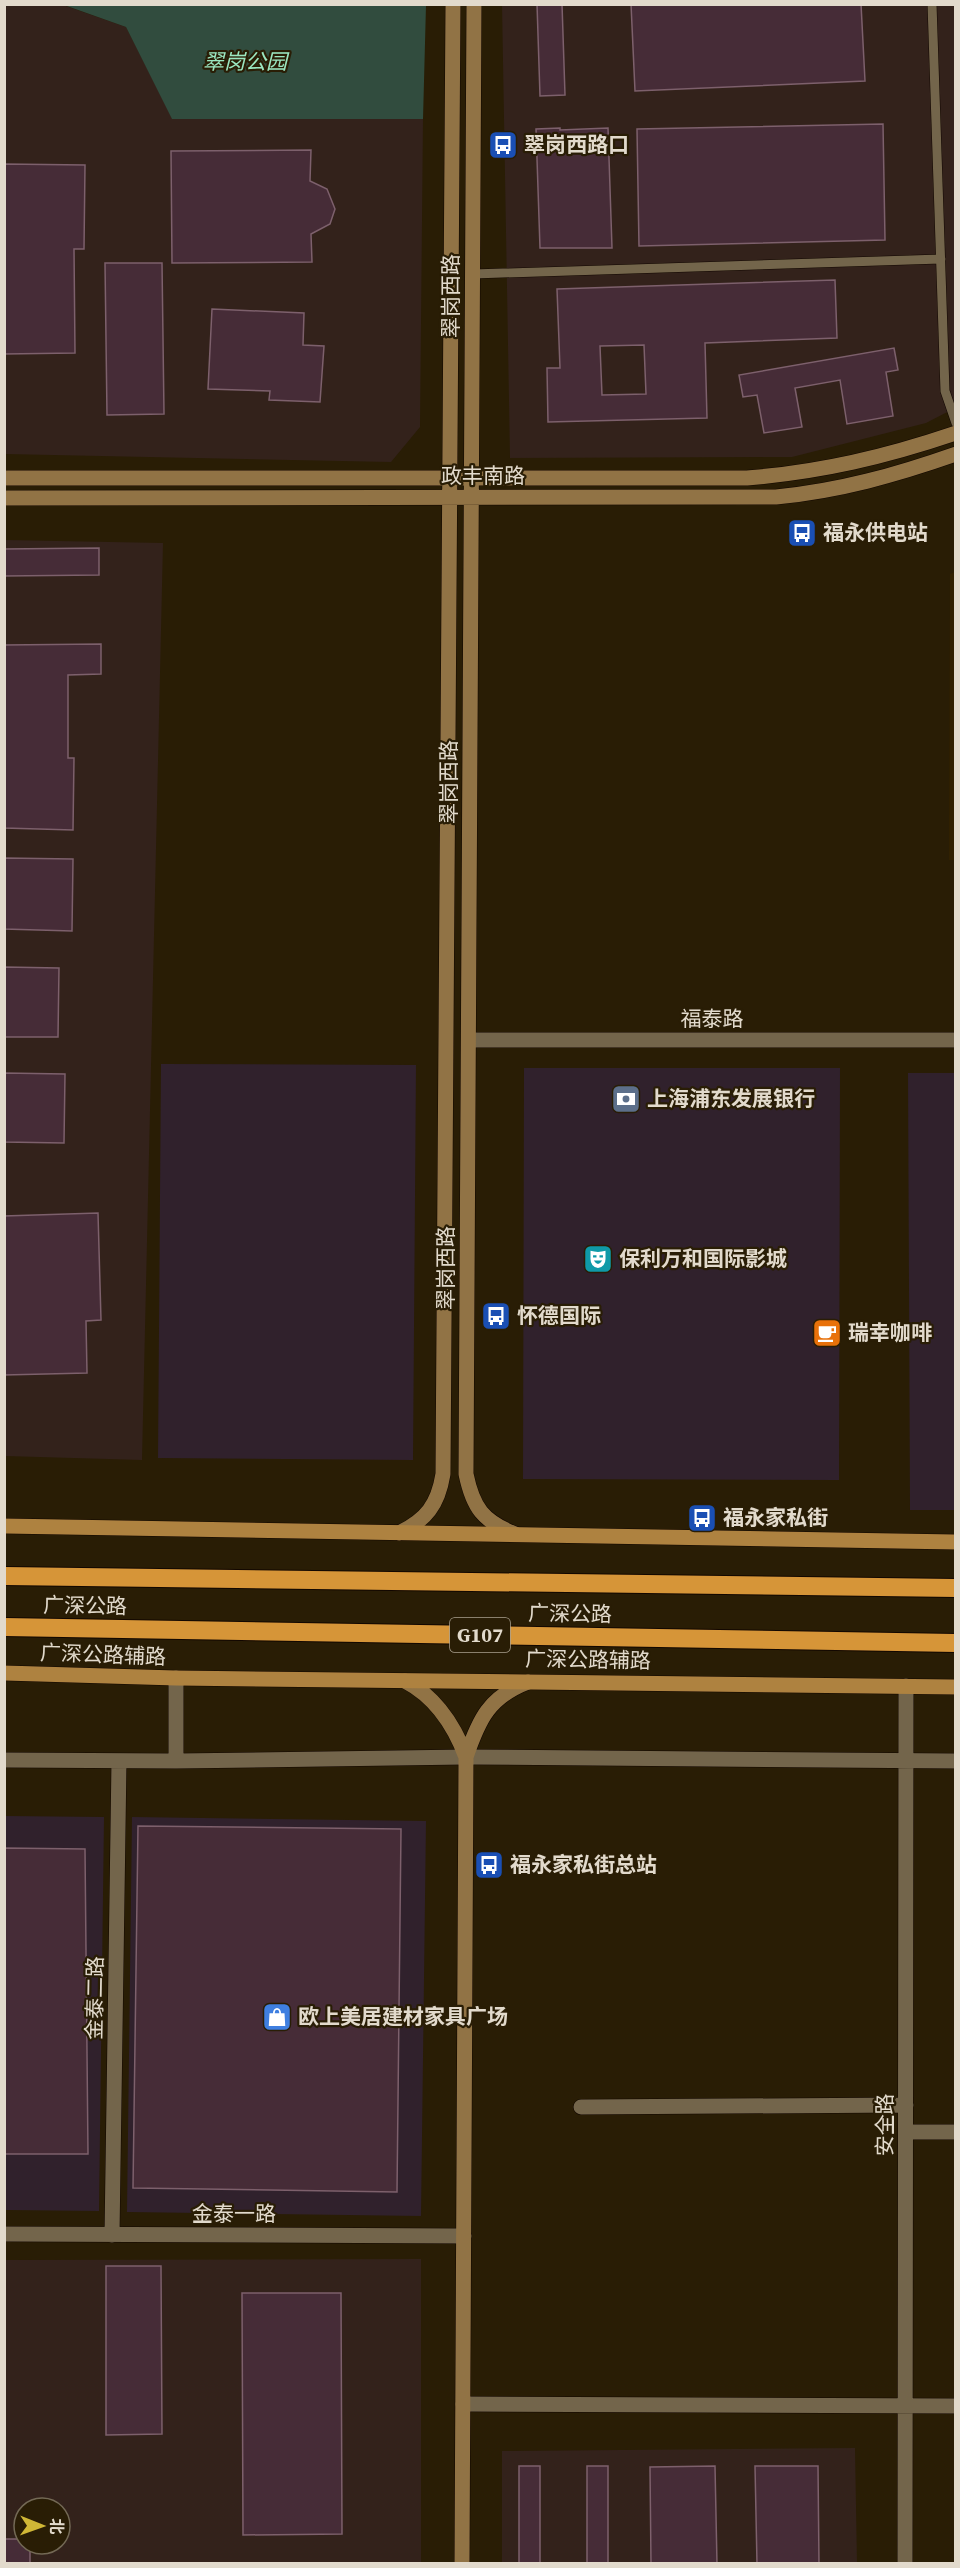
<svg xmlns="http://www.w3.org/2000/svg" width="960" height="2568" font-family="'Source Serif 4','Noto Sans SC',serif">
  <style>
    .commercial { fill: #30212c }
    .industrial { fill: #33221b; fill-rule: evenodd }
    .built { fill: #312101 }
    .green { fill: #314c3e }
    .building { fill: #462c37; stroke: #7d606c; stroke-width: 1.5; fill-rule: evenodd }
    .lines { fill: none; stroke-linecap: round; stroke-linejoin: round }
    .lane-casing { stroke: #120700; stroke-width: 10 }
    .street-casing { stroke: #120700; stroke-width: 16 }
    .secondary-casing { stroke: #120700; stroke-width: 16 }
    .primary-casing { stroke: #120700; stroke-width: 16 }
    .highway-casing { stroke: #120700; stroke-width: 20 }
    .lane { stroke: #73654b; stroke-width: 9 }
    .street { stroke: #73654b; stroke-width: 15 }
    .secondary { stroke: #917345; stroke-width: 15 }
    .primary { stroke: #ae8240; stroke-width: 15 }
    .highway { stroke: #d69538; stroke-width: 18 }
    .labels { text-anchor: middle; stroke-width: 4.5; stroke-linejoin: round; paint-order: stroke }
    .shield { fill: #291d05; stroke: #aaa190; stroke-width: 1.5 }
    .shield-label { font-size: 20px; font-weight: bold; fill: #e2dacc }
    .park-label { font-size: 21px; font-style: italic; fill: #9be7c1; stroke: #291d05 }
    .poi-label { font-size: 21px; font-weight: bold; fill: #e2dacc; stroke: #291d05; text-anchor: start }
    .street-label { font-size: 21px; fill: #e2dacc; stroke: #291d05 }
  </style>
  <rect width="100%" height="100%" fill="#291d05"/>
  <path class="commercial" d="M 161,1064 L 416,1065 L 413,1460 L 158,1458 Z
    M 524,1068 L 840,1068 L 839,1480 L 523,1479 Z
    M 908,1073 L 955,1073 L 955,1510 L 910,1510 Z
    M 5,1816 L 104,1817 L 99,2211 L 5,2210 Z
    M 132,1817 L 426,1821 L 421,2216 L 127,2212 Z"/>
  <path class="industrial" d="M 5,5 L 63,5 L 126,27 L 173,119 L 423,119 L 420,427 L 391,462 L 5,454 Z
    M 502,5 L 955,5 L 955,408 L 926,423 L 792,457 L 510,458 Z
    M 5,540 L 163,543 L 142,1460 L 5,1456 Z
    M 421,2259 L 421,2563 L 5,2563 L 4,2260 ZM 24,2508 L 60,2508 L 60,2544 L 24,2544 Z
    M 855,2448 L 857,2563 L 502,2564 L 502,2451 Z"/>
  <path class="built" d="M 955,572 L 956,860 L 949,860 L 950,574 Z"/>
  <path class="green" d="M 64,5 L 426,5 L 423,119 L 172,119 L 126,27 Z"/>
  <path class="building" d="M 537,4 L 562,4 L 565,95 L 540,96 Z
    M 631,4 L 861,4 L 865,81 L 635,91 Z
    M 883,124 L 885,240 L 639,246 L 637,129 Z
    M 560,128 L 560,130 L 608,128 L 612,248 L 540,248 L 536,129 Z
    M 311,150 L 310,181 L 327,189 L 335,209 L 330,224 L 311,234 L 312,262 L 172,263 L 171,151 Z
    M 4,164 L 85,165 L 84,249 L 74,249 L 75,353 L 4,354 Z
    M 105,263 L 162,263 L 164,414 L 107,415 Z
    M 835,280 L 837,338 L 705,343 L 707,418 L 548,422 L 547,368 L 560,368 L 557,289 ZM 644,345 L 646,394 L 602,395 L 600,346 Z
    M 212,309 L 304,313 L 303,345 L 324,346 L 320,402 L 269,400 L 270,391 L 208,389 Z
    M 894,348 L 898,370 L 886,372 L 893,416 L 847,424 L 840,380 L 795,388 L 802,427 L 764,433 L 757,395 L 743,397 L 739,375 Z
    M 99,548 L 99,575 L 4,576 L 4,549 Z
    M 101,644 L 101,674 L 68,675 L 68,758 L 74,758 L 73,830 L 4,828 L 4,645 Z
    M 4,858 L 73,859 L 72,931 L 4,929 Z
    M 4,967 L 59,968 L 58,1037 L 4,1037 Z
    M 4,1073 L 65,1074 L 64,1143 L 4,1142 Z
    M 98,1213 L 101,1320 L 86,1321 L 87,1373 L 4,1375 L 4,1216 Z
    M 138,1826 L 401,1829 L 397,2192 L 133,2188 Z
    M 4,1848 L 85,1849 L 88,2154 L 4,2154 Z
    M 106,2266 L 161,2266 L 162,2434 L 106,2435 Z
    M 242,2293 L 341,2293 L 342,2534 L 243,2535 Z
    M 519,2466 L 540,2466 L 540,2564 L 519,2564 Z
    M 587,2466 L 608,2466 L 608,2564 L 587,2564 Z
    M 715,2466 L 717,2564 L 651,2564 L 650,2467 Z
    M 755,2466 L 818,2466 L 819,2564 L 757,2564 Z
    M 4,2539 L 24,2539 L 24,2544 L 30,2544 L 30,2564 L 4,2564 Z"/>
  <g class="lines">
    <g class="lane-casing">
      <path id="lane" d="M 932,4 L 945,391 L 956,423
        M 473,274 L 941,259"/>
    </g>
    <g class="street-casing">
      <path id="street" d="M 469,1040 L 956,1040
        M 4,1760 L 176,1761 L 466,1757 L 956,1761
        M 176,1761 L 176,1678
        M 581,2107 L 906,2105
        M 906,2132 L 956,2132
        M 4,2234 L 464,2236
        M 112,2235 L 119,1761
        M 463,2404 L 956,2406
        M 905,2564 L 906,1686"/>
    </g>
    <g class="secondary-casing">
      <path id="secondary" d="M 474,4 L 466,1474 C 473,1508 483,1521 515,1534
        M 4,478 L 747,478 C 821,472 885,457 956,433
        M 4,498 L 776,497 C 839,491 896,475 956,454
        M 399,1533 C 426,1520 438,1505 443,1474 L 453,4
        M 405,1681 C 436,1697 454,1725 466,1757
        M 462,2564 L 466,1757 C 479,1719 489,1697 528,1682"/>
    </g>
    <g class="primary-casing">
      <path id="primary" d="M 4,1526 L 956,1542
        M 4,1673 L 176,1678 L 956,1687"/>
    </g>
    <g class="highway-casing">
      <path id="highway" d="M 4,1576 L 956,1588
        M 4,1627 L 956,1643"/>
    </g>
    <use href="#lane" class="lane"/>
    <use href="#street" class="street"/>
    <use href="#secondary" class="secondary"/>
    <use href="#primary" class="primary"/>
    <use href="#highway" class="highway"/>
  </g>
  <defs>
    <g id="bus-square" transform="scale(1.5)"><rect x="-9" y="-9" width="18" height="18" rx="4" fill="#1a4fb4" stroke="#291d05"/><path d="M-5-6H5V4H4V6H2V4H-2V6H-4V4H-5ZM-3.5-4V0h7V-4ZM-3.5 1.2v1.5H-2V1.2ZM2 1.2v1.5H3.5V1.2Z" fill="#fff"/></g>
    <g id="bank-square" transform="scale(1.5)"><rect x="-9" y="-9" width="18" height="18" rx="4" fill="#5c6f8a" stroke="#291d05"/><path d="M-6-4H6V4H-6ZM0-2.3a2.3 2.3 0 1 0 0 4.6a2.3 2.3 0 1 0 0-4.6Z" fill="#fff"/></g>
    <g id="theatre-square" transform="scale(1.5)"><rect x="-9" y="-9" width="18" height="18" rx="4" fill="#0f9aa8" stroke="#291d05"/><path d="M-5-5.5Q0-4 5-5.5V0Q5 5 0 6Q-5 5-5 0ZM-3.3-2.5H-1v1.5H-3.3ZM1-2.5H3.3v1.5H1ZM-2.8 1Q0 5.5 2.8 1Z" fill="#fff"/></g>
    <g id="cafe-square" transform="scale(1.5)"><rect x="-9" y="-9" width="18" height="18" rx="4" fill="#e8710a" stroke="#291d05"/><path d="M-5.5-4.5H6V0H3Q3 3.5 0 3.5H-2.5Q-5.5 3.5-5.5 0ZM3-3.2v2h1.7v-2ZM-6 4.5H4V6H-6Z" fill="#fff"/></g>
    <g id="shop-square" transform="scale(1.5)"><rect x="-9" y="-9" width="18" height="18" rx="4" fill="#3f7fe0" stroke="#291d05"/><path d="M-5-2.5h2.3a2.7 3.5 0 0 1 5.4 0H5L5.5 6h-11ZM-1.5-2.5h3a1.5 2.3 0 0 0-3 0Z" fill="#fff"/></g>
  </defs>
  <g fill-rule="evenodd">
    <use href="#bus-square" x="503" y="145"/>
    <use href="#bus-square" x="802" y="533"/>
    <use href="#bank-square" x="626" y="1099"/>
    <use href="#theatre-square" x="598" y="1259"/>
    <use href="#bus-square" x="496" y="1316"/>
    <use href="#cafe-square" x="827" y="1333"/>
    <use href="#bus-square" x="702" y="1518"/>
    <use href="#bus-square" x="489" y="1865"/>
    <use href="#shop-square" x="277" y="2017"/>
  </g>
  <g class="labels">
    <rect class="shield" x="450" y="1618" width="60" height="34" rx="4.5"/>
    <g class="shield-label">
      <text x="480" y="1642">G107</text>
    </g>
    <g class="park-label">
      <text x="245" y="69">翠岗公园</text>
    </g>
    <g class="poi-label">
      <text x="524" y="152">翠岗西路口</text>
      <text x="823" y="540">福永供电站</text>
      <text x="647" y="1106">上海浦东发展银行</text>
      <text x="619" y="1266">保利万和国际影城</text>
      <text x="517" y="1323">怀德国际</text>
      <text x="848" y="1340">瑞幸咖啡</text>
      <text x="723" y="1525">福永家私街</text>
      <text x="510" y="1872">福永家私街总站</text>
      <text x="298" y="2024">欧上美居建材家具广场</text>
    </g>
    <g class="street-label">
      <text transform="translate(451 296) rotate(-90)" y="7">翠岗西路</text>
      <text x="483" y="483">政丰南路</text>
      <text transform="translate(449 782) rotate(-90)" y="7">翠岗西路</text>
      <text x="712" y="1026">福泰路</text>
      <text transform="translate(446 1268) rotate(-90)" y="7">翠岗西路</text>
      <text transform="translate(85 1606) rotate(1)" y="7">广深公路</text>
      <text transform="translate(570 1614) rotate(1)" y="7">广深公路</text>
      <text transform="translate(103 1655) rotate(2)" y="7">广深公路辅路</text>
      <text transform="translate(588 1660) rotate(1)" y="7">广深公路辅路</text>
      <text transform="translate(95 1998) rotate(-89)" y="7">金泰二路</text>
      <text transform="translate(885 2125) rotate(-90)" y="7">安全路</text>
      <text x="234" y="2221">金泰一路</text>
    </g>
  </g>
  <rect width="960" height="2568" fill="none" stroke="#e2dacc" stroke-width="12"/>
  <g transform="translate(42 2526) rotate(91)"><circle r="28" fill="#291d05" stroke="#736955" stroke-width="1.5"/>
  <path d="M0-4.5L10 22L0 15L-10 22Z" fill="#d0b736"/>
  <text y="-9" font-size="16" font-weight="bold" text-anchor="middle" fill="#e2dacc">北</text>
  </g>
</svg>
